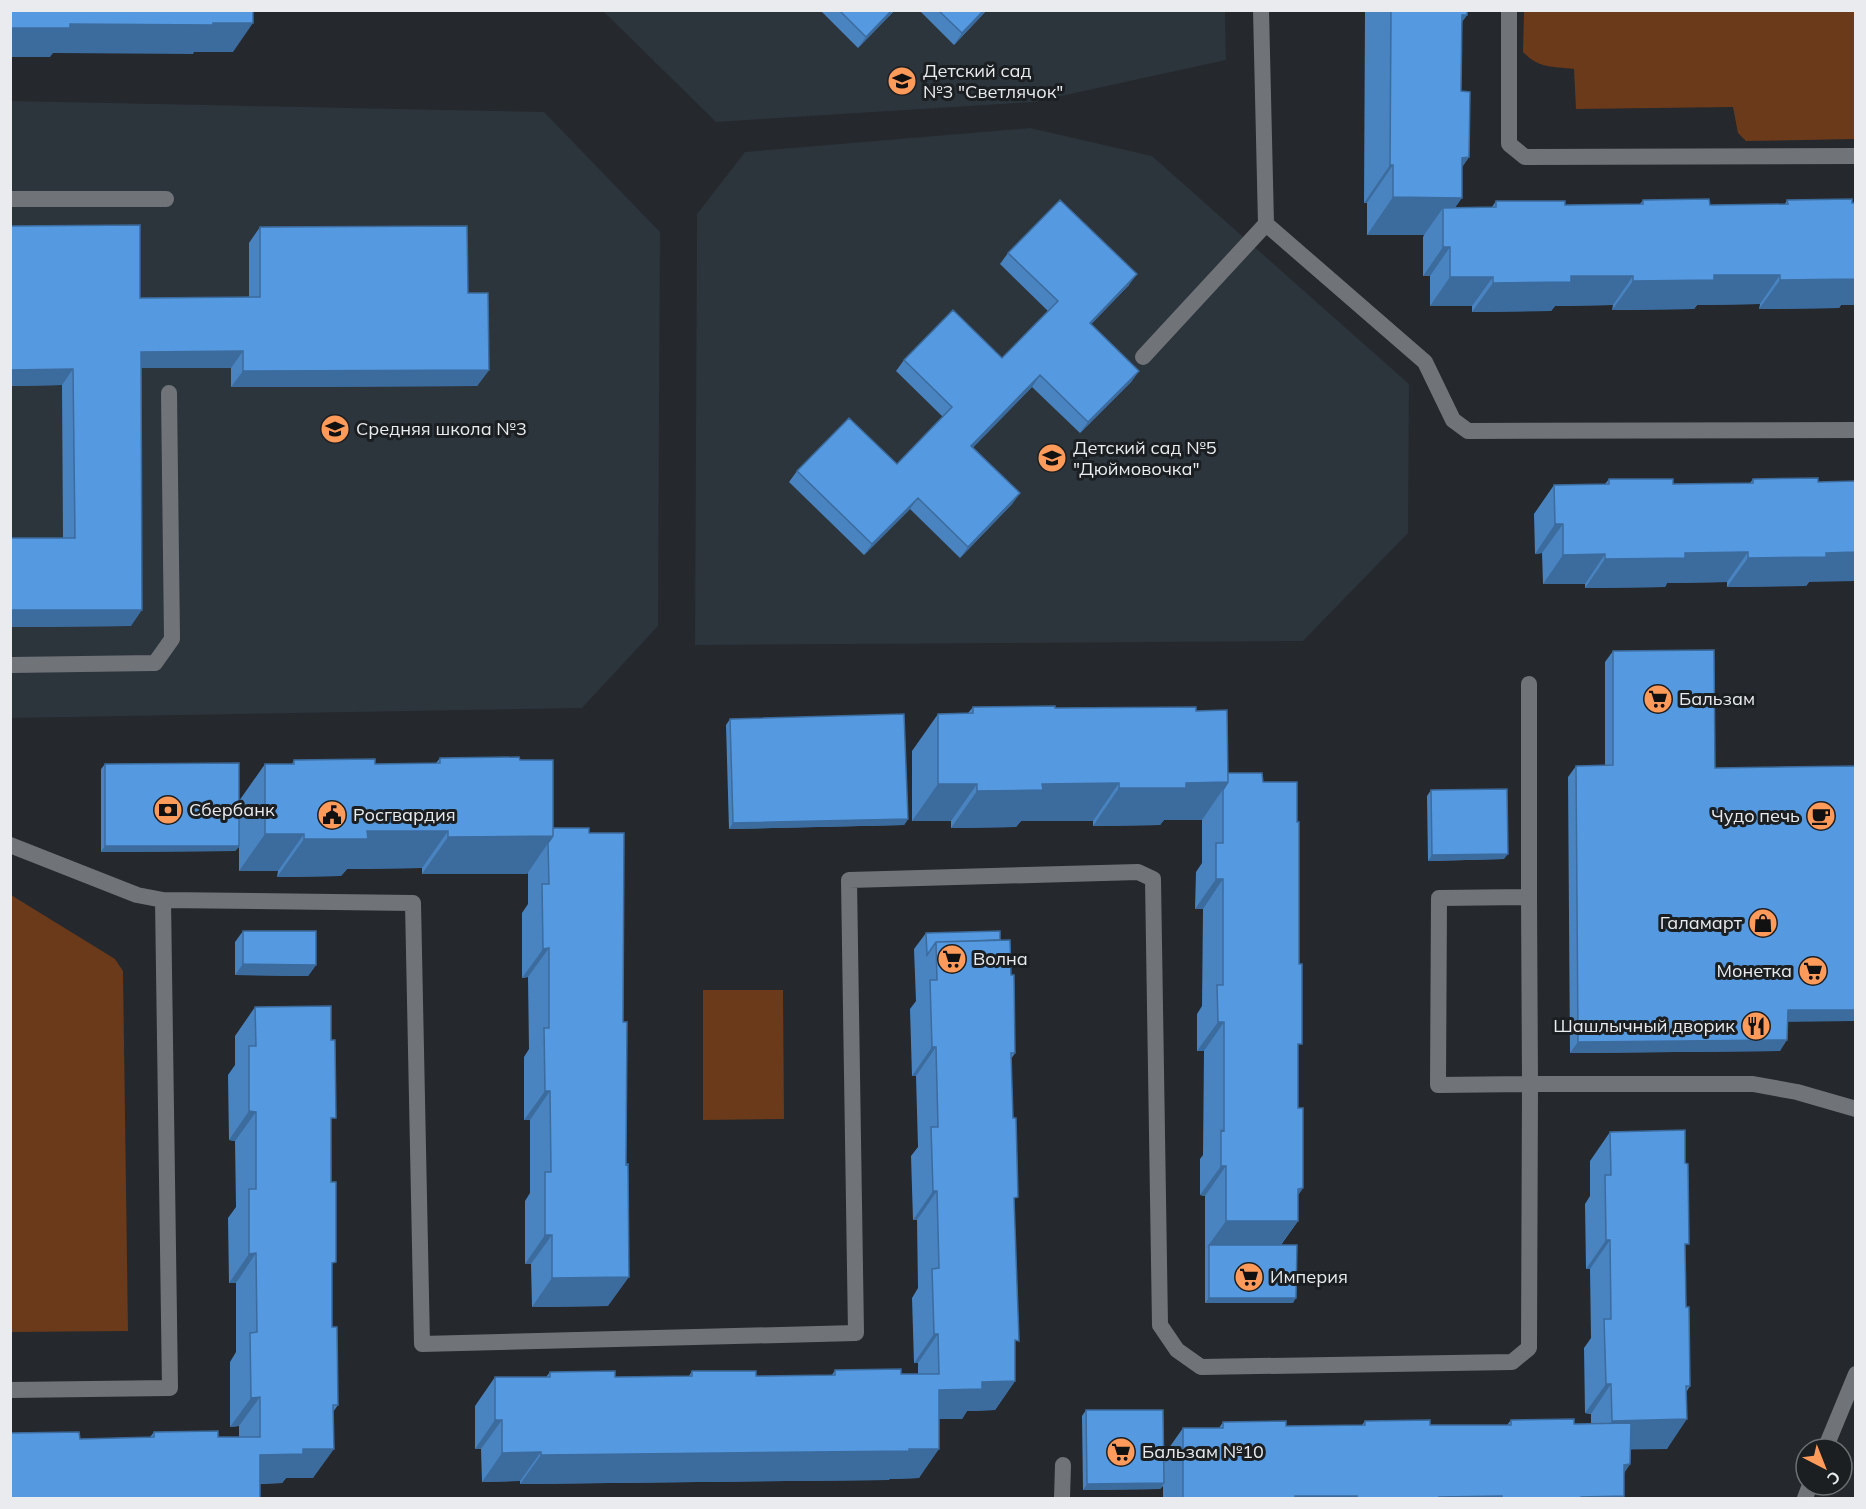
<svg xmlns="http://www.w3.org/2000/svg" width="1866" height="1509" font-family="Mulish,sans-serif">
  <style>
    .built { fill: #2c343c }
    .green { fill: #6a3a1a }
    .lines { fill: none; stroke-linecap: round; stroke-linejoin: round }
    .service { stroke: #707479; stroke-width: 16 }
    .tertiary { stroke: #707479; stroke-width: 16 }
    .wall { fill: #4984c1 }
    .shaded-wall { fill: #3c6b9d }
    .building { fill: #5599e0; stroke: #3c6b9d; stroke-width: 1.5 }
    .labels { text-anchor: middle; stroke-width: 6; stroke-linejoin: round; paint-order: stroke }
    .poi-label { font-size: 18px; fill: #e9ebee; stroke: #1b1f22; text-anchor: start }
  </style>
  <rect width="100%" height="100%" fill="#25282c"/>
  <path class="built" d="M 603,11 L 1225,11 L 1226,60 L 1034,102 L 716,122 Z
    M 11,101 L 544,112 L 660,232 L 658,626 L 582,708 L 11,718 Z
    M 1030,128 L 1152,156 L 1409,384 L 1408,533 L 1303,641 L 695,645 L 697,214 L 745,152 Z"/>
  <path class="green" d="M 1524,11 L 1855,11 L 1855,139 L 1746,141 L 1738,133 L 1733,107 L 1576,109 L 1574,69 C 1551,66 1540,69 1523,52 Z
    M 11,895 L 115,959 L 123,971 L 128,1331 L 11,1332 Z
    M 703,990 L 783,990 L 784,1119 L 703,1120 Z"/>
  <g class="lines">
    <path class="service" d="M 1509,10 L 1509,144 L 1525,157 L 1856,156
      M 10,199 L 166,199
      M 1266,224 L 1425,362 L 1453,420 L 1468,431 L 1856,430
      M 1143,357 L 1266,224 L 1261,10
      M 10,665 L 155,663 L 172,639 L 169,393
      M 1529,684 L 1529,897 L 1439,898 L 1438,1085 L 1530,1084 L 1529,897
      M 10,845 L 137,895 L 163,900 L 413,903 L 422,1344 L 856,1333 L 849,880 L 1138,872 L 1153,879 L 1160,1325 L 1177,1350 L 1201,1367 L 1512,1362 L 1529,1348 L 1530,1084 L 1753,1084 L 1797,1092 L 1856,1109
      M 10,1390 L 170,1388 L 163,900
      M 1062,1498 L 1063,1465"/>
    <path class="tertiary" d="M 1825,1449 L 1856,1374
      M 1805,1498 L 1810,1485"/>
  </g>
  <path class="wall" d="M 820,10 L 895,10 L 858,48 Z
    M 919,10 L 987,10 L 954,45 Z
    M 1365,10 L 1467,10 L 1467,15 L 1461,23 L 1461,91 L 1469,157 L 1462,167 L 1455,208 L 1492,207 L 1496,201 L 1565,205 L 1640,204 L 1643,200 L 1710,205 L 1785,204 L 1787,200 L 1841,305 L 1839,308 L 1759,309 L 1760,304 L 1697,305 L 1694,309 L 1612,310 L 1613,305 L 1555,306 L 1551,311 L 1472,312 L 1472,306 L 1430,306 L 1430,276 L 1423,276 L 1423,237 L 1424,235 L 1367,235 L 1367,203 L 1364,203 Z
    M 260,227 L 468,293 L 489,370 L 477,386 L 231,387 L 231,368 L 141,368 L 131,626 L 10,627 L 10,538 L 63,538 L 62,385 L 10,386 L 140,298 L 249,297 L 249,243 Z
    M 1008,253 L 1129,285 L 1091,324 L 1139,371 L 1131,382 L 1080,433 L 1032,387 L 973,447 L 1020,493 L 1012,504 L 960,558 L 910,509 L 864,555 L 789,482 L 797,471 L 897,464 L 943,417 L 896,371 L 904,360 L 1002,358 L 1048,311 L 1000,264 Z
    M 1609,479 L 1673,484 L 1750,483 L 1753,479 L 1809,582 L 1806,586 L 1727,587 L 1727,582 L 1667,583 L 1665,587 L 1585,588 L 1585,584 L 1543,584 L 1542,553 L 1535,554 L 1534,514 L 1554,485 L 1605,484 Z
    M 1613,651 L 1715,768 L 1855,1021 L 1787,1021 L 1780,1051 L 1570,1053 L 1568,777 L 1576,766 L 1605,765 L 1605,662 Z
    M 973,707 L 1196,711 L 1228,773 L 1263,782 L 1298,1050 L 1298,1108 L 1303,1188 L 1298,1195 L 1298,1221 L 1281,1245 L 1293,1303 L 1205,1303 L 1205,1196 L 1200,1195 L 1200,1159 L 1203,1155 L 1204,1051 L 1197,1051 L 1197,1014 L 1202,1006 L 1203,909 L 1195,909 L 1196,872 L 1202,863 L 1202,819 L 1164,820 L 1160,825 L 1093,826 L 1093,821 L 1021,821 L 1016,827 L 951,828 L 951,821 L 912,821 L 912,751 L 938,714 L 968,713 Z
    M 730,719 L 908,819 L 904,825 L 729,829 L 726,725 Z
    M 440,758 L 520,760 L 553,828 L 608,1306 L 532,1307 L 531,1264 L 525,1264 L 525,1201 L 530,1193 L 530,1120 L 524,1120 L 524,1057 L 529,1049 L 528,977 L 522,978 L 522,913 L 528,904 L 528,872 L 527,874 L 422,874 L 422,868 L 347,869 L 341,876 L 277,877 L 278,871 L 239,871 L 239,847 L 235,851 L 101,852 L 101,769 L 105,764 L 239,801 L 265,764 L 292,764 L 294,760 L 375,764 L 436,763 Z
    M 1431,790 L 1504,859 L 1428,861 L 1427,796 Z
    M 243,931 L 316,965 L 308,976 L 235,975 L 235,942 Z
    M 926,933 L 1000,940 L 1011,975 L 1015,1053 L 1011,1059 L 1014,1203 L 1015,1381 L 995,1410 L 967,1411 L 962,1419 L 939,1419 L 919,1478 L 890,1479 L 888,1480 L 520,1484 L 520,1481 L 482,1482 L 481,1449 L 475,1449 L 475,1406 L 495,1377 L 546,1377 L 550,1372 L 615,1377 L 689,1376 L 692,1371 L 756,1376 L 832,1375 L 835,1370 L 901,1374 L 918,1374 L 918,1363 L 914,1363 L 912,1298 L 918,1288 L 917,1220 L 913,1220 L 911,1156 L 918,1147 L 916,1076 L 912,1076 L 910,1009 L 916,1001 L 914,949 Z
    M 255,1007 L 331,1124 L 332,1327 L 338,1405 L 333,1412 L 313,1478 L 286,1478 L 282,1483 L 260,1484 L 80,1439 L 150,1437 L 154,1432 L 218,1437 L 239,1437 L 239,1426 L 230,1427 L 230,1362 L 236,1352 L 236,1283 L 229,1283 L 228,1218 L 236,1207 L 235,1141 L 229,1140 L 228,1075 L 235,1065 L 235,1036 Z
    M 1610,1132 L 1685,1249 L 1686,1307 L 1690,1386 L 1687,1391 L 1667,1449 L 1630,1449 L 1630,1464 L 1624,1473 L 1623,1498 L 1163,1498 L 1163,1486 L 1160,1489 L 1083,1490 L 1082,1416 L 1086,1410 L 1164,1455 L 1183,1428 L 1219,1428 L 1223,1422 L 1286,1426 L 1362,1425 L 1365,1421 L 1430,1425 L 1507,1425 L 1511,1420 L 1574,1424 L 1591,1424 L 1591,1414 L 1585,1413 L 1584,1348 L 1591,1338 L 1590,1269 L 1586,1269 L 1585,1204 L 1590,1196 L 1590,1161 Z"/>
  <path class="shaded-wall" d="M 892,10 L 895,10 L 858,48 L 866,37 Z
    M 984,10 L 987,10 L 954,45 L 962,33 Z
    M 1462,15 L 1467,15 L 1441,52 Z
    M 213,23 L 253,23 L 233,52 L 194,52 L 193,54 L 53,53 L 50,57 L 10,57 L 10,28 L 70,24 Z
    M 1469,157 L 1443,195 L 1462,158 Z
    M 1390,165 L 1393,165 L 1367,203 L 1364,203 Z
    M 1393,197 L 1462,198 L 1443,225 L 1443,208 L 1424,235 L 1367,235 Z
    M 1443,247 L 1450,247 L 1430,276 L 1423,276 Z
    M 1137,274 L 1129,285 L 1082,334 L 1090,323 Z
    M 1714,275 L 1780,275 L 1760,304 L 1697,305 L 1694,309 L 1612,310 L 1633,281 Z
    M 1571,276 L 1633,276 L 1613,305 L 1555,306 L 1551,311 L 1472,312 L 1493,283 Z
    M 1450,277 L 1493,277 L 1472,306 L 1430,306 Z
    M 1856,279 L 1856,305 L 1841,305 L 1839,308 L 1759,309 L 1780,280 Z
    M 243,351 L 231,368 L 130,368 L 141,352 Z
    M 73,369 L 62,385 L 10,386 L 10,370 Z
    M 489,370 L 477,386 L 231,387 L 243,371 Z
    M 1139,371 L 1131,382 L 1080,433 L 1088,422 Z
    M 1040,375 L 1032,387 L 964,457 L 971,446 Z
    M 1020,493 L 1012,504 L 960,558 L 968,547 Z
    M 918,498 L 910,509 L 864,555 L 872,544 Z
    M 1555,524 L 1563,524 L 1542,553 L 1535,554 Z
    M 1748,552 L 1727,582 L 1667,583 L 1665,587 L 1585,588 L 1605,559 L 1685,553 Z
    M 1856,552 L 1856,581 L 1809,582 L 1806,586 L 1727,587 L 1748,558 L 1826,553 Z
    M 1605,554 L 1585,584 L 1543,584 L 1563,555 Z
    M 10,610 L 142,610 L 131,626 L 10,627 Z
    M 1228,782 L 1202,820 L 1164,820 L 1160,825 L 1093,826 L 1119,788 L 1186,783 Z
    M 1119,783 L 1093,821 L 1021,821 L 1016,827 L 951,828 L 977,791 L 1042,784 Z
    M 938,784 L 977,784 L 951,821 L 912,821 Z
    M 908,819 L 904,825 L 729,829 L 733,823 Z
    M 367,831 L 448,831 L 422,868 L 347,869 L 341,876 L 277,877 L 304,839 Z
    M 265,834 L 304,834 L 278,871 L 239,871 Z
    M 553,836 L 527,874 L 422,874 L 448,837 Z
    M 105,846 L 239,846 L 235,851 L 101,852 Z
    M 1508,854 L 1504,859 L 1428,861 L 1432,855 Z
    M 1216,879 L 1223,879 L 1203,909 L 1195,909 Z
    M 549,948 L 528,977 L 522,978 L 543,949 Z
    M 243,964 L 316,965 L 308,976 L 235,975 Z
    M 1788,1010 L 1856,1010 L 1856,1019 L 1855,1021 L 1780,1022 Z
    M 1218,1022 L 1224,1022 L 1204,1051 L 1197,1051 Z
    M 1787,1040 L 1780,1051 L 1570,1053 L 1578,1042 Z
    M 932,1047 L 936,1047 L 916,1076 L 912,1076 Z
    M 545,1091 L 550,1091 L 530,1120 L 524,1120 Z
    M 249,1111 L 256,1112 L 235,1141 L 229,1140 Z
    M 1221,1166 L 1226,1166 L 1205,1196 L 1200,1195 Z
    M 1303,1188 L 1282,1218 L 1298,1189 Z
    M 933,1191 L 937,1191 L 917,1220 L 913,1220 Z
    M 1226,1221 L 1298,1221 L 1277,1250 L 1209,1245 L 1205,1250 Z
    M 545,1235 L 552,1235 L 531,1264 L 525,1264 Z
    M 1606,1240 L 1610,1240 L 1590,1269 L 1586,1269 Z
    M 256,1253 L 236,1283 L 229,1283 L 249,1254 Z
    M 629,1277 L 608,1306 L 532,1307 L 552,1278 Z
    M 1209,1298 L 1296,1298 L 1293,1303 L 1205,1303 Z
    M 934,1334 L 938,1334 L 918,1363 L 914,1363 Z
    M 1015,1381 L 995,1410 L 967,1411 L 962,1419 L 918,1419 L 939,1390 L 982,1382 Z
    M 1606,1384 L 1611,1384 L 1591,1414 L 1585,1413 Z
    M 260,1397 L 239,1426 L 230,1427 L 251,1398 Z
    M 1687,1419 L 1667,1449 L 1591,1450 L 1612,1421 Z
    M 495,1420 L 502,1420 L 481,1449 L 475,1449 Z
    M 303,1449 L 334,1449 L 313,1478 L 286,1478 L 282,1483 L 239,1484 L 260,1455 Z
    M 939,1449 L 919,1478 L 890,1479 L 888,1480 L 520,1484 L 541,1455 Z
    M 541,1452 L 520,1481 L 482,1482 L 502,1453 Z
    M 1630,1464 L 1610,1494 L 1624,1465 Z
    M 1164,1483 L 1160,1489 L 1083,1490 L 1087,1484 Z
    M 1295,1496 L 1357,1496 L 1356,1498 L 1294,1498 Z
    M 1502,1496 L 1501,1498 L 1438,1498 L 1439,1497 Z
    M 1624,1496 L 1623,1498 L 1580,1498 L 1581,1497 Z"/>
  <path class="building" d="M 10,10 L 253,10 L 253,23 L 213,23 L 213,25 L 70,24 L 70,28 L 10,28 Z
    M 839,10 L 892,10 L 866,37 Z
    M 938,10 L 984,10 L 962,33 Z
    M 1391,10 L 1467,10 L 1467,15 L 1462,15 L 1461,91 L 1470,92 L 1469,157 L 1462,158 L 1462,198 L 1393,197 L 1393,165 L 1390,165 Z
    M 1709,199 L 1710,205 L 1788,204 L 1787,200 L 1852,199 L 1852,203 L 1856,203 L 1856,279 L 1780,280 L 1780,275 L 1714,275 L 1714,280 L 1633,281 L 1633,276 L 1571,276 L 1571,282 L 1493,283 L 1493,277 L 1450,277 L 1450,247 L 1443,247 L 1443,208 L 1496,207 L 1496,201 L 1565,201 L 1565,205 L 1643,204 L 1643,200 Z
    M 1060,200 L 1137,274 L 1090,323 L 1139,371 L 1088,422 L 1040,375 L 971,446 L 1020,493 L 968,547 L 918,498 L 872,544 L 797,471 L 849,418 L 897,464 L 952,407 L 904,360 L 953,310 L 1002,358 L 1058,301 L 1008,253 Z
    M 140,225 L 140,298 L 260,297 L 260,227 L 467,226 L 468,293 L 488,293 L 489,370 L 243,371 L 243,351 L 141,352 L 142,610 L 10,610 L 10,538 L 75,538 L 73,369 L 10,370 L 10,226 Z
    M 1818,478 L 1818,482 L 1856,481 L 1856,552 L 1826,553 L 1826,557 L 1748,558 L 1748,552 L 1685,553 L 1685,558 L 1605,559 L 1605,554 L 1563,555 L 1563,524 L 1555,524 L 1554,485 L 1609,484 L 1609,479 L 1673,479 L 1673,484 L 1753,483 L 1753,479 Z
    M 1714,650 L 1715,768 L 1856,766 L 1856,1010 L 1788,1010 L 1787,1040 L 1578,1042 L 1576,766 L 1613,765 L 1613,651 Z
    M 1055,706 L 1055,708 L 1196,707 L 1196,711 L 1227,710 L 1228,782 L 1186,783 L 1186,788 L 1119,788 L 1119,783 L 1042,784 L 1043,790 L 977,791 L 977,784 L 938,784 L 938,714 L 973,713 L 973,707 Z
    M 904,714 L 908,819 L 733,823 L 730,719 Z
    M 519,757 L 520,760 L 553,760 L 553,836 L 448,837 L 448,831 L 367,831 L 368,839 L 304,839 L 304,834 L 265,834 L 265,764 L 294,764 L 294,760 L 375,759 L 375,764 L 440,763 L 440,758 Z
    M 239,763 L 239,846 L 105,846 L 105,764 Z
    M 1228,773 L 1262,773 L 1263,782 L 1297,782 L 1297,822 L 1299,822 L 1299,964 L 1302,964 L 1302,1044 L 1298,1044 L 1298,1108 L 1303,1108 L 1303,1188 L 1298,1189 L 1298,1221 L 1226,1221 L 1226,1166 L 1221,1166 L 1221,1130 L 1224,1131 L 1224,1022 L 1218,1022 L 1217,985 L 1223,985 L 1223,879 L 1216,879 L 1216,843 L 1223,843 L 1223,790 L 1228,782 Z
    M 1507,789 L 1508,854 L 1432,855 L 1431,790 Z
    M 553,828 L 589,828 L 589,833 L 624,833 L 623,1022 L 627,1022 L 626,1165 L 628,1164 L 629,1277 L 552,1278 L 552,1235 L 545,1235 L 545,1172 L 551,1172 L 550,1091 L 545,1091 L 544,1028 L 549,1028 L 549,948 L 543,949 L 542,884 L 549,884 L 548,843 L 553,836 Z
    M 243,931 L 316,931 L 316,965 L 243,964 Z
    M 1000,931 L 1000,940 L 936,942 L 927,955 L 926,933 Z
    M 1010,940 L 1011,975 L 1014,975 L 1015,1053 L 1011,1053 L 1013,1118 L 1016,1118 L 1018,1197 L 1014,1198 L 1019,1341 L 1015,1340 L 1015,1381 L 982,1382 L 982,1389 L 939,1390 L 939,1449 L 909,1449 L 909,1451 L 541,1455 L 541,1452 L 502,1453 L 502,1420 L 495,1420 L 495,1377 L 550,1377 L 550,1372 L 615,1371 L 615,1377 L 692,1376 L 692,1371 L 756,1371 L 756,1376 L 835,1375 L 835,1370 L 901,1369 L 901,1374 L 939,1374 L 938,1334 L 934,1334 L 932,1269 L 939,1268 L 937,1191 L 933,1191 L 931,1127 L 938,1127 L 936,1047 L 932,1047 L 930,980 L 937,980 L 936,942 Z
    M 331,1006 L 331,1040 L 335,1040 L 336,1118 L 331,1118 L 331,1182 L 336,1182 L 336,1262 L 332,1263 L 332,1327 L 337,1327 L 338,1405 L 333,1405 L 334,1449 L 303,1449 L 303,1454 L 260,1455 L 260,1498 L 10,1498 L 10,1433 L 79,1432 L 80,1439 L 154,1437 L 154,1432 L 218,1431 L 218,1437 L 260,1437 L 260,1397 L 251,1398 L 250,1333 L 257,1332 L 256,1253 L 249,1254 L 249,1189 L 256,1189 L 256,1112 L 249,1111 L 249,1046 L 256,1046 L 255,1007 Z
    M 1685,1130 L 1685,1163 L 1688,1164 L 1689,1244 L 1685,1244 L 1686,1307 L 1689,1307 L 1690,1386 L 1686,1386 L 1687,1419 L 1612,1421 L 1611,1384 L 1606,1384 L 1604,1319 L 1611,1319 L 1610,1240 L 1606,1240 L 1605,1175 L 1611,1175 L 1610,1132 Z
    M 1209,1245 L 1297,1245 L 1296,1298 L 1209,1298 Z
    M 1086,1410 L 1163,1410 L 1164,1483 L 1087,1484 Z
    M 1574,1419 L 1574,1424 L 1631,1423 L 1630,1464 L 1624,1465 L 1624,1496 L 1581,1497 L 1581,1498 L 1502,1498 L 1502,1496 L 1439,1497 L 1439,1498 L 1357,1498 L 1357,1496 L 1295,1496 L 1295,1498 L 1183,1498 L 1183,1428 L 1223,1428 L 1223,1422 L 1286,1421 L 1286,1426 L 1365,1425 L 1365,1421 L 1430,1420 L 1430,1425 L 1511,1425 L 1511,1420 Z"/>
  <defs>
    <g id="school-disc" transform="scale(1.5)"><circle r="9.5" fill="#ff9b5a" stroke="#1b1f22"/><path d="M0-5L7-2L0 1L-7-2ZM-4 1L0 2.5L4 1V4Q0 6-4 4Z" fill="#111"/></g>
    <g id="supermarket-disc" transform="scale(1.5)"><circle r="9.5" fill="#ff9b5a" stroke="#1b1f22"/><path d="M-6-5.5h2.5l.6 2H6L4.5 2H-2.5L-4.4-4H-6ZM-1.5 3.2a1.3 1.3 0 1 0 .1 0ZM3 3.2a1.3 1.3 0 1 0 .1 0Z" fill="#111"/></g>
    <g id="bank-disc" transform="scale(1.5)"><circle r="9.5" fill="#ff9b5a" stroke="#1b1f22"/><path d="M-6-4H6V4H-6ZM0-2.3a2.3 2.3 0 1 0 0 4.6a2.3 2.3 0 1 0 0-4.6Z" fill="#111"/></g>
    <g id="civic-disc" transform="scale(1.5)"><circle r="9.5" fill="#ff9b5a" stroke="#1b1f22"/><path d="M-.6-6.5H3V-4.5H.6V-3L4-1V1h2V6H-6V1h2V-1L-.6-3ZM-1.2 2.5V6h2.4V2.5Z" fill="#111"/></g>
    <g id="cafe-disc" transform="scale(1.5)"><circle r="9.5" fill="#ff9b5a" stroke="#1b1f22"/><path d="M-5.5-4.5H6V0H3Q3 3.5 0 3.5H-2.5Q-5.5 3.5-5.5 0ZM3-3.2v2h1.7v-2ZM-6 4.5H4V6H-6Z" fill="#111"/></g>
    <g id="shop-disc" transform="scale(1.5)"><circle r="9.5" fill="#ff9b5a" stroke="#1b1f22"/><path d="M-5-2.5h2.3a2.7 3.5 0 0 1 5.4 0H5L5.5 6h-11ZM-1.5-2.5h3a1.5 2.3 0 0 0-3 0Z" fill="#111"/></g>
    <g id="restaurant-disc" transform="scale(1.5)"><circle r="9.5" fill="#ff9b5a" stroke="#1b1f22"/><path d="M-5-6h1v4h1v-4h1v4h1v-4h1v5L-1.5 .5V6h-2V.5L-5-1ZM5-6V6H3V1.5H1.5Q1.5-4 5-6Z" fill="#111"/></g>
  </defs>
  <g fill-rule="evenodd">
    <use href="#school-disc" x="902" y="81"/>
    <use href="#school-disc" x="335" y="429"/>
    <use href="#school-disc" x="1052" y="458"/>
    <use href="#supermarket-disc" x="1658" y="699"/>
    <use href="#bank-disc" x="168" y="810"/>
    <use href="#civic-disc" x="332" y="815"/>
    <use href="#cafe-disc" x="1821" y="816"/>
    <use href="#shop-disc" x="1763" y="923"/>
    <use href="#supermarket-disc" x="952" y="959"/>
    <use href="#supermarket-disc" x="1813" y="971"/>
    <use href="#restaurant-disc" x="1756" y="1026"/>
    <use href="#supermarket-disc" x="1249" y="1277"/>
    <use href="#supermarket-disc" x="1121" y="1452"/>
  </g>
  <g class="labels">
    <g class="poi-label">
      <text x="923" y="77">Детский сад<tspan x="923" dy="21">№3 "Светлячок"</tspan></text>
      <text x="356" y="435">Средняя школа №3</text>
      <text x="1073" y="454">Детский сад №5<tspan x="1073" dy="21">"Дюймовочка"</tspan></text>
      <text x="1679" y="705">Бальзам</text>
      <text x="189" y="816">Сбербанк</text>
      <text x="353" y="821">Росгвардия</text>
      <text x="1800" y="822" text-anchor="end">Чудо печь</text>
      <text x="1742" y="929" text-anchor="end">Галамарт</text>
      <text x="973" y="965">Волна</text>
      <text x="1792" y="977" text-anchor="end">Монетка</text>
      <text x="1735" y="1032" text-anchor="end">Шашлычный дворик</text>
      <text x="1270" y="1283">Империя</text>
      <text x="1142" y="1458">Бальзам №10</text>
    </g>
  </g>
  <rect width="1866" height="1509" fill="none" stroke="#e9ebee" stroke-width="24"/>
  <g transform="translate(1824 1467) rotate(138)"><circle r="28" fill="#1b1f22" stroke="#6d7174" stroke-width="1.5"/>
  <path d="M0-4.5L10 22L0 15L-10 22Z" fill="#ff9b5a"/>
  <text y="-9" font-size="16" font-weight="bold" text-anchor="middle" fill="#e9ebee">С</text>
  </g>
</svg>
